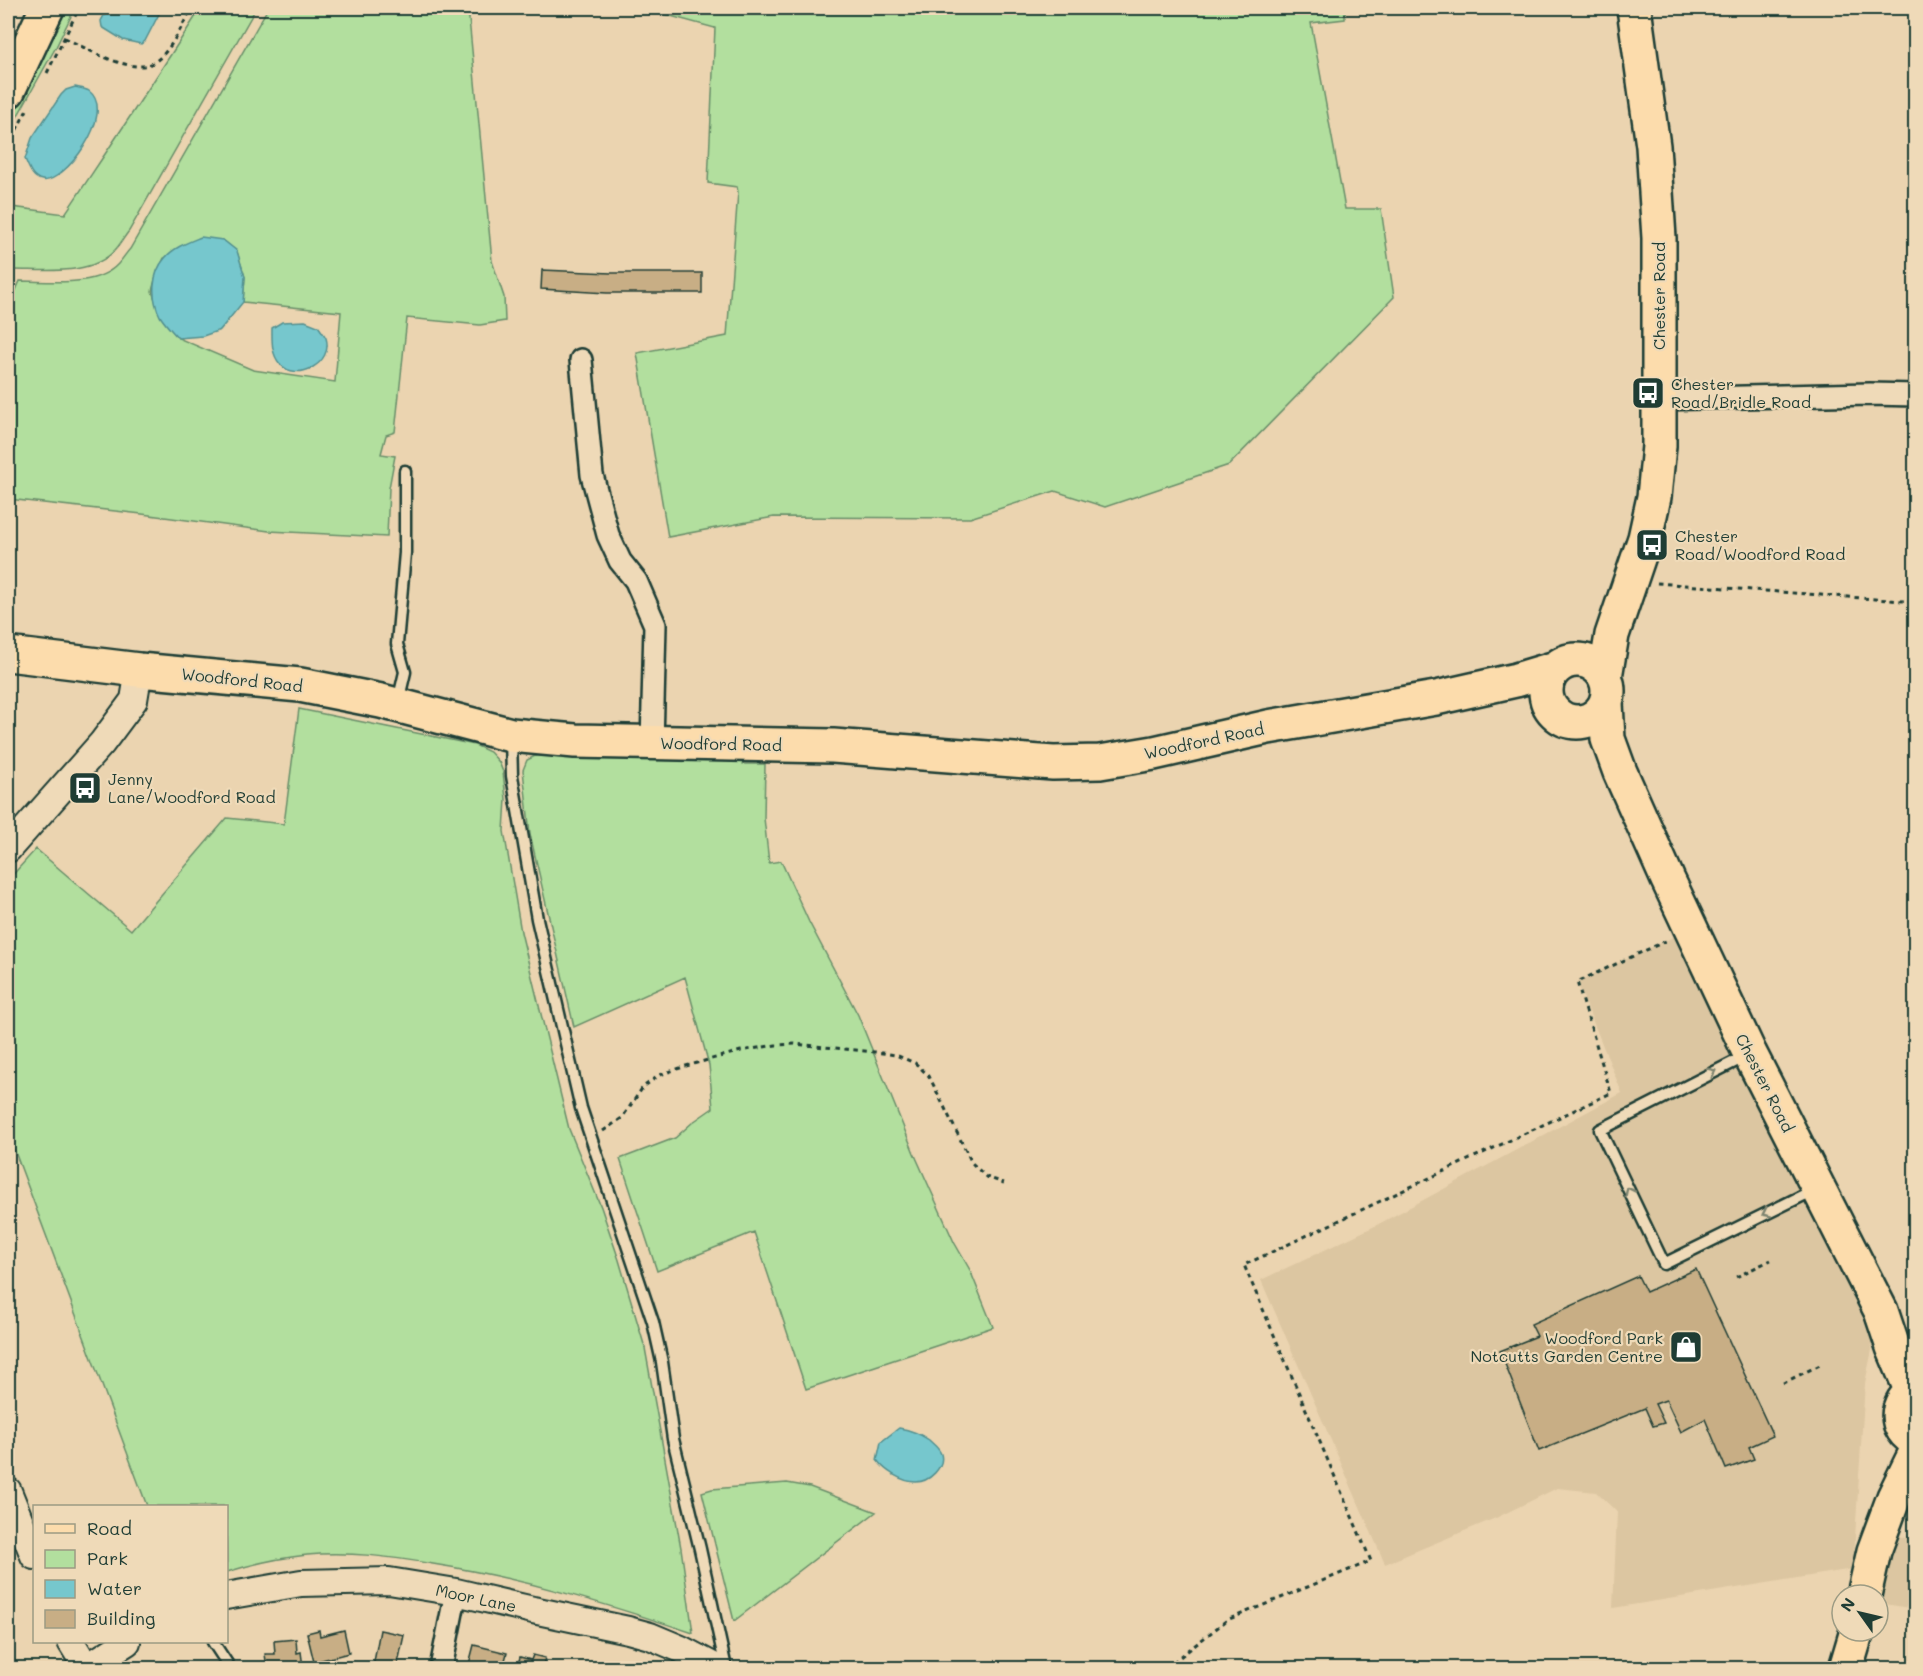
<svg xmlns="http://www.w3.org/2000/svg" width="1923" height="1676" font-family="Mali,sans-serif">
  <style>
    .built { fill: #dcc6a1 }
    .green { fill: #b2df9e; stroke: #688e69; stroke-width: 1.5; fill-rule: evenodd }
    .water { fill: #76c7cd; stroke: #539090; stroke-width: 1.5 }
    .building { fill: #c8ae85; stroke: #1f3d34; stroke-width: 1.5 }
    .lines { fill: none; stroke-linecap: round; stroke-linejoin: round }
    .service-casing { stroke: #1f3d34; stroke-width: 15 }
    .minor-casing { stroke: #1f3d34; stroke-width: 26 }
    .tertiary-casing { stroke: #1f3d34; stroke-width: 30 }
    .primary-casing { stroke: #1f3d34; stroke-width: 38 }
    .trunk-casing { stroke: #1f3d34; stroke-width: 38 }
    .path { stroke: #1f3d34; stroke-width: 3; stroke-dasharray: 4.5 4.5; stroke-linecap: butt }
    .service { stroke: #efdab8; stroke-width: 10 }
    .minor { stroke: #efdab8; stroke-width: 21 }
    .tertiary { stroke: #efdab8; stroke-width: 26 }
    .primary { stroke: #fcdcac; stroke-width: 33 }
    .trunk { stroke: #fcdcac; stroke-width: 33 }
    .oneway { stroke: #7d846f }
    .labels { text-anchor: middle; stroke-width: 4.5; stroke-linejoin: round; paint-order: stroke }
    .street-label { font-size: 16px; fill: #1f3d34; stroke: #efdab8 }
    .poi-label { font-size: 16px; fill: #1f3d34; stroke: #efdab8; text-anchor: start }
  </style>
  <rect width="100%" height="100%" fill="#ebd4b0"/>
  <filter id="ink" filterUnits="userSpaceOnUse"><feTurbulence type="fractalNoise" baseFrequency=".0167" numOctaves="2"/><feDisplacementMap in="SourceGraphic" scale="12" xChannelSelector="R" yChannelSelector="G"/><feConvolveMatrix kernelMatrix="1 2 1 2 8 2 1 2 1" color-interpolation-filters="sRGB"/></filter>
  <g filter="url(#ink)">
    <path class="built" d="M 1680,934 L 1869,1312 L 1872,1350 L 1865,1383 L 1853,1569 L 1613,1608 L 1617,1512 L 1596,1492 L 1557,1488 L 1498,1517 L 1385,1564 L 1261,1280 L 1373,1227 L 1622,1093 L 1577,982 Z
      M 1894,1534 L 1915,1541 L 1915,1609 L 1879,1603 Z"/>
    <path class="green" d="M 54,8 L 75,8 L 56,47 L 8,133 L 8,107 Z
      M 201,8 L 256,8 L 129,231 C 124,237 120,245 115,250 C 90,278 40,269 8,270 L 8,164 L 10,162 L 12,207 L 65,214 C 111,145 157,77 201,8 Z
      M 268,8 L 468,8 L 492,261 L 504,297 L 505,321 L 480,325 L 407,318 L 395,432 L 386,435 L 381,454 L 395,456 L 389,488 L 387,537 L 269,531 L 142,514 L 8,499 L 8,308 L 20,281 C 50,281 96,288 118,264 C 123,259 126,253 130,249 ZM 223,240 L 237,252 L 245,277 L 243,302 L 341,312 L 335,382 L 253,370 L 178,338 L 161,317 L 152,291 L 156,276 L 164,258 Z
      M 641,8 L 1345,8 L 1345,19 L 1311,23 L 1345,209 L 1381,209 L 1394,297 L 1229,465 L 1105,507 L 1055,491 L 970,518 L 774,517 L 668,537 L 637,353 L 727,336 L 738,192 L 737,187 L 708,183 L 715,28 Z
      M 299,709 L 475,745 L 490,752 L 499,762 L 503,772 L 506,799 L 504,831 L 521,932 L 569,1129 L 601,1207 L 619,1260 L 645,1348 L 681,1548 L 693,1633 C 607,1604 522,1578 433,1564 C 392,1557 349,1551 307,1555 C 279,1558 252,1564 227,1572 L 226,1506 L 147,1506 L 8,1133 L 8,880 L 36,849 L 131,930 L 227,818 L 284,824 Z
      M 535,756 L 740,759 L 743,764 L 765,764 L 764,818 L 769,863 L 781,861 L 809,922 L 858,1015 L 914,1153 L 954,1242 L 970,1270 L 993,1327 L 806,1389 L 754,1232 L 657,1271 L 620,1159 L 675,1138 L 693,1122 L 713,1108 L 709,1065 L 685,977 L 574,1027 L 530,834 L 523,770 L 527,760 Z
      M 787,1483 L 810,1487 L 876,1512 L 734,1621 L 702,1492 L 712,1489 Z"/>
    <path class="water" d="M 108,8 L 162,8 L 145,41 L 141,44 L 123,40 L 102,27 L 101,21 Z
      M 75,87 C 79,88 86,89 89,91 C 118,113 63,186 42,180 C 32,178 29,168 25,159 L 32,138 L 61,95 L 66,90 Z
      M 201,237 L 223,240 L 237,251 L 245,277 L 243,302 L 220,330 L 203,336 L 178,338 C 172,331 165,324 160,316 C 151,298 151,274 165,258 C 174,247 189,242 201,237 Z
      M 305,321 L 318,326 C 321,330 324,334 326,338 C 334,363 297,383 280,364 C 271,354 272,340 272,328 L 282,322 Z
      M 899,1428 C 911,1430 919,1433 929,1440 C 933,1444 939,1448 941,1454 C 945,1467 929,1482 916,1482 C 902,1482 885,1471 877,1460 L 881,1442 Z"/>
    <path class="building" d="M 542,270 L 611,273 L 702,273 L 702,293 L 607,293 L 541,289 Z
      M 1696,1269 L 1773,1436 L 1749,1447 L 1754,1459 L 1726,1469 L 1705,1419 L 1681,1432 L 1666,1400 L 1655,1404 L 1664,1423 L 1653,1426 L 1645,1408 L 1539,1451 L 1500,1351 L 1537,1336 L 1531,1324 L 1638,1276 L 1646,1292 Z
      M 319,1630 L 320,1636 L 344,1630 L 349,1653 L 314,1662 L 307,1633 Z
      M 380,1630 L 404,1635 L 397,1668 L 373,1667 Z
      M 296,1639 L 297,1653 L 301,1652 L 303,1667 L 267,1668 L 265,1654 L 275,1654 L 274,1641 Z
      M 474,1645 L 507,1653 L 503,1668 L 468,1668 Z
      M 533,1655 L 545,1658 L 542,1668 L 517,1668 L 520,1657 L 531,1660 Z"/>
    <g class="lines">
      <g class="service-casing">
        <path id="service" d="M 398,702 L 405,672 L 397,644 L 405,553 L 405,471
          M 511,738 L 512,776 L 537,919 L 581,1108 L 653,1322 L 662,1362 L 673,1439 L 700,1549 L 726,1668
          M 1746,1056 L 1600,1130 L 1664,1264 L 1816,1189
          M 213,1642 L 230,1668"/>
      </g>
      <g class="minor-casing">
        <path id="minor" d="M 581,360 L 592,475 L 608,535 L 620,561 L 636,581 L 655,625 L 652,744
          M 1660,399 L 1870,394 L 1916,395
          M 441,1668 L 456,1592"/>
      </g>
      <g class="tertiary-casing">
        <path id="tertiary" d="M 8,849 L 102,743 L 134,700 L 139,670
          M 8,1491 L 34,1556
          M 226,1596 L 301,1583 L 389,1581 L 456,1592 L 533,1610 L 628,1630 L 650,1636 L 681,1649 L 717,1668
          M 71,1642 L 87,1668
          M 86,1668 L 127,1642"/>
      </g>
      <g class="primary-casing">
        <path id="primary" d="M 8,654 L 139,670 L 300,685 L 381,701 L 511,735 L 575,741 L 833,746 L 1053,763 L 1100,762 L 1154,753 L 1268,727 L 1436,698 L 1516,680 L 1556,668
          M1546 691a31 31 0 1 1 62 0a31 31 0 1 1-62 0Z
          M 1605,677 L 1612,635 L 1645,538 L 1654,497 L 1659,446 L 1659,238 L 1653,146 L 1634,8
          M 1606,703 L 1608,739 L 1620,772 L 1668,880 L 1750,1054 L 1881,1311 L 1893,1347 L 1912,1392
          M 1916,1390 C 1894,1400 1893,1431 1916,1440
          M 1864,1595 L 1874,1551 L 1894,1497 L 1916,1452
          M 1846,1668 L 1857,1631"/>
      </g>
      <g class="trunk-casing">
        <path id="trunk" d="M 8,91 L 47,8"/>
      </g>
      <path class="path" d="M 65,38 C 86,48 135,78 156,61 C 172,49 182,25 192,8
        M 47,73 L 79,8
        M 8,146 L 28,108
        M 1657,583 L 1916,602
        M 603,1131 L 622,1118 L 643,1087 L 660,1075 L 686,1066 L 741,1051 L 776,1045 L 795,1044 L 875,1052 L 896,1055 L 915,1063 L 929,1076 L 972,1163 L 986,1177 L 1004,1183
        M 1736,1277 L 1771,1260
        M 1783,1383 L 1822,1364
        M 1166,1668 L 1227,1620 L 1371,1561 L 1244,1265 L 1611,1093 L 1577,982 L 1668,940"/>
      <use href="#service" class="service"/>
      <use href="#minor" class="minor"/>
      <use href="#tertiary" class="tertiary"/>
      <use href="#primary" class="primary"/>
      <use href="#trunk" class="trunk"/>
    </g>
    <defs><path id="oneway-chevron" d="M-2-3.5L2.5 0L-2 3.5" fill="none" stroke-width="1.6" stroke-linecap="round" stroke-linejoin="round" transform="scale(1.5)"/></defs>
    <g class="oneway">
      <use href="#oneway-chevron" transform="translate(1712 1072) rotate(-26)"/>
      <use href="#oneway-chevron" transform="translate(1629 1191) rotate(-116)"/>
      <use href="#oneway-chevron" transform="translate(1766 1213) rotate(154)"/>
    </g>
  </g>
  <defs>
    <g id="bus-square" transform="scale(1.725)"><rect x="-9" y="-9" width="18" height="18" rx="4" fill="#1f3d34" stroke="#efdab8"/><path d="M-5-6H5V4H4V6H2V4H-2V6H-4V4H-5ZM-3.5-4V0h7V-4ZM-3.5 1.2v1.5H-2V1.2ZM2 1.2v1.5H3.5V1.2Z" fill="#fff"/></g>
    <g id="shop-square" transform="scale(1.725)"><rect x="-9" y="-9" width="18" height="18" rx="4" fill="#1f3d34" stroke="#efdab8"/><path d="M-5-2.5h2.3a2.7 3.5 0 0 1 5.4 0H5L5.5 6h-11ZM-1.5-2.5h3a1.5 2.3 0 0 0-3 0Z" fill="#fff"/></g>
  </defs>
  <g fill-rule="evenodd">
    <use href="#bus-square" x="1648" y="393"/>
    <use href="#bus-square" x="1652" y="545"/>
    <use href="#bus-square" x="85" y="788"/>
    <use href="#shop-square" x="1686" y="1347"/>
  </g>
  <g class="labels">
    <g class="street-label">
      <text transform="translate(1659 296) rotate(-90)" y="6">Chester Road</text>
      <text transform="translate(242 680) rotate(6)" y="6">Woodford Road</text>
      <text transform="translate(1204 741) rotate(-12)" y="6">Woodford Road</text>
      <text transform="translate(721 744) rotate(1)" y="6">Woodford Road</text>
      <text transform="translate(1765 1083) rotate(63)" y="6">Chester Road</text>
      <text transform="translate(476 1598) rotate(12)" y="6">Moor Lane</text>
    </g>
    <g class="poi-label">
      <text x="1671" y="390">Chester<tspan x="1671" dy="18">Road/Bridle Road</tspan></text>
      <text x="1675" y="542">Chester<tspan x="1675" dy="18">Road/Woodford Road</tspan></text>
      <text x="108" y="785">Jenny<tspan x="108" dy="18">Lane/Woodford Road</tspan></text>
      <text x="1663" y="1344" text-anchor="end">Woodford Park<tspan x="1663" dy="18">Notcutts Garden Centre</tspan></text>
    </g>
  </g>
  <rect width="1923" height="1676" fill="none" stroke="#efdab8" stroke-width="30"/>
  <rect x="15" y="15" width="1893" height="1646" fill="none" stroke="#1f3d34" stroke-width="2" filter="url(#ink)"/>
  <rect x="33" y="1505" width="195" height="138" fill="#efdab8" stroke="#9c9b83" stroke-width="1.5"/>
  <rect x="45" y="1524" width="30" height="9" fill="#fcdcac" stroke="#9c9b83" stroke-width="1.5"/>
  <text x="87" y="1535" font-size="18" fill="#1f3d34">Road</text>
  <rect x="45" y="1550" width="30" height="18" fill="#b2df9e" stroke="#9c9b83" stroke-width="1.5"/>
  <text x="87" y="1565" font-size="18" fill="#1f3d34">Park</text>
  <rect x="45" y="1580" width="30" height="18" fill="#76c7cd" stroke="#9c9b83" stroke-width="1.5"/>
  <text x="87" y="1595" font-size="18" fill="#1f3d34">Water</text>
  <rect x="45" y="1610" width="30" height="18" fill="#c8ae85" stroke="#9c9b83" stroke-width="1.5"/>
  <text x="87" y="1625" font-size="18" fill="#1f3d34">Building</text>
  <g transform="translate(1860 1613) rotate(304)"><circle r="28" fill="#efdab8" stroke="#9c9b83" stroke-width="1.5"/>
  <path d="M0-4.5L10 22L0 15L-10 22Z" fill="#1f3d34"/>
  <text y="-9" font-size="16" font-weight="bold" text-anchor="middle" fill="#1f3d34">N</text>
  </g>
</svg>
